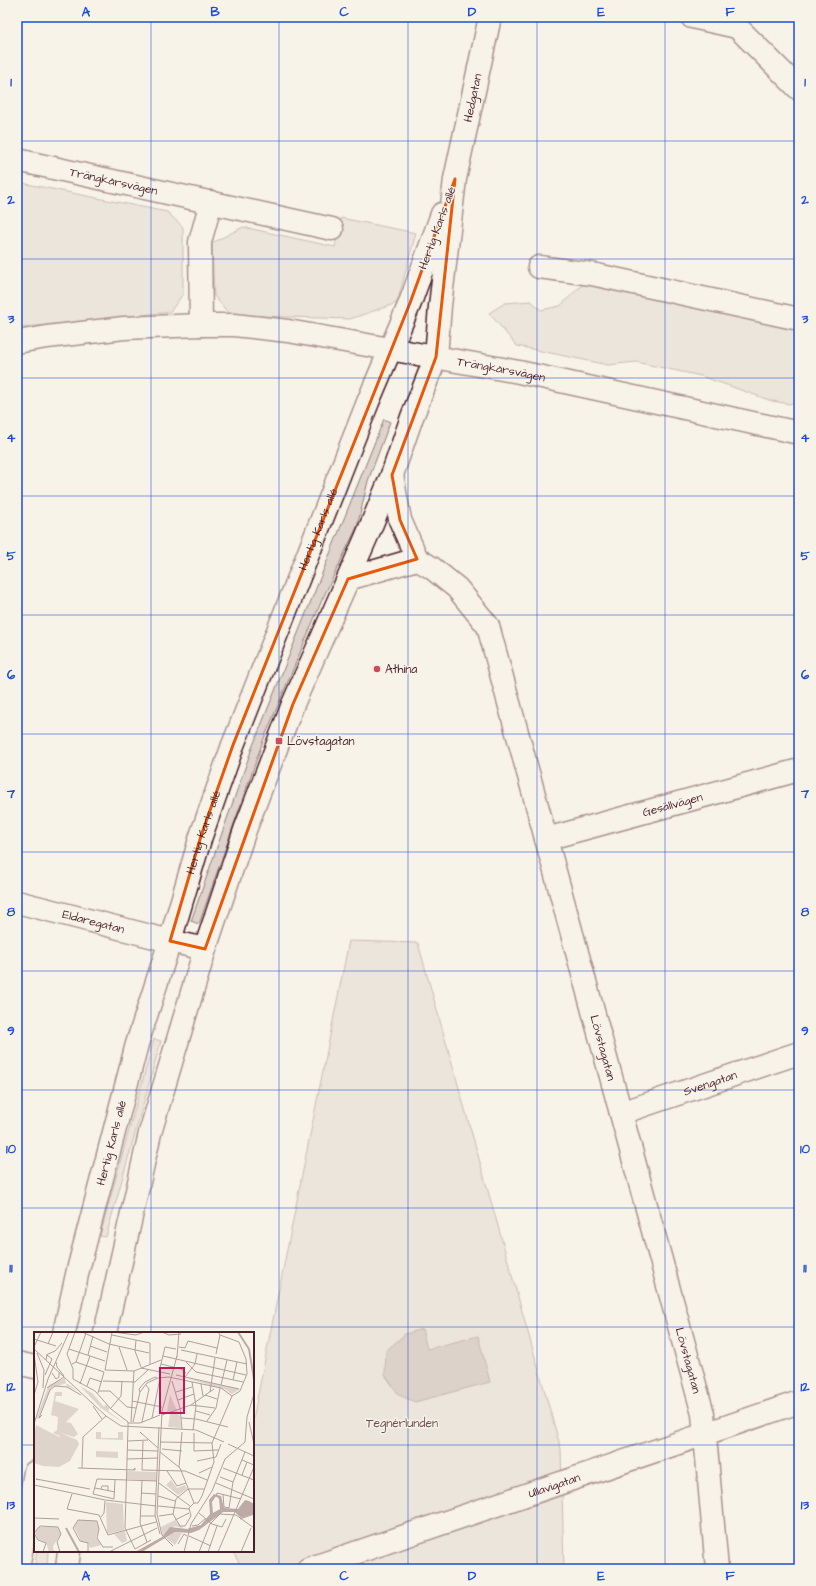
<svg xmlns="http://www.w3.org/2000/svg" width="816" height="1586" font-family="'Architects Daughter',sans-serif">
  <style>
    .green { fill: #ded4cc; stroke: #947a7c }
    .water { fill: #bcaaa7; stroke: #8e7275 }
    .lines { fill: none; stroke-linecap: round; stroke-linejoin: round }
    .minor-casing { stroke: #4a1f2b; stroke-width: 25 }
    .major-casing { stroke: #4a1f2b; stroke-width: 25 }
    .minor { stroke: #f7f3e8; stroke-width: 22 }
    .major { stroke: #f7f3e8; stroke-width: 22 }
    .marked { fill: none; stroke: #e8590c; stroke-width: 3; stroke-linejoin: round }
    .grid { fill: none; stroke: #1d4ed8; stroke-width: 1; stroke-opacity: 0.55 }
    .poi-dot { fill: #d1495b; stroke: #f7f3e8; stroke-width: 1.5 }
    .labels { text-anchor: middle; stroke-width: 3; stroke-linejoin: round; paint-order: stroke }
    .street-label { font-size: 12px; fill: #4a1f2b; stroke: #f7f3e8 }
    .poi-label { font-size: 12px; fill: #4a1f2b; stroke: #f7f3e8; text-anchor: start }
    .park-label { font-size: 12px; fill: #6f4c53; stroke: #f7f3e8 }
    .inset-river { fill: none; stroke: #bcaaa7; stroke-width: 2 }
    .inset-road { fill: none; stroke: #b29e9c; stroke-width: 1 }
    .view { fill: #c2185b; fill-opacity: 0.15; stroke: #c2185b; stroke-width: 2 }
    .inset-edge { fill: none; stroke: #4a1f2b; stroke-width: 2 }
    .neatline { fill: none; stroke: #1d4ed8; stroke-width: 1.5 }
    .grid-label { font-size: 13px; text-anchor: middle; font-weight: bold; fill: #1d4ed8 }
  </style>
  <rect width="100%" height="100%" fill="#f7f3e8"/>
  <filter id="ink" filterUnits="userSpaceOnUse"><feTurbulence type="fractalNoise" baseFrequency=".025" numOctaves="2"/><feDisplacementMap in="SourceGraphic" scale="8" xChannelSelector="R" yChannelSelector="G"/><feConvolveMatrix kernelMatrix="1 2 1 2 8 2 1 2 1" color-interpolation-filters="sRGB"/></filter>
  <g filter="url(#ink)">
    <path class="green" d="M 17,182 L 167,212 L 183,227 L 183,294 L 170,312 L 17,328 Z
      M 341,218 L 416,233 L 397,303 L 350,319 L 230,315 L 214,296 L 212,243 L 243,227 L 335,247 Z
      M 584,283 L 799,331 L 799,399 L 790,404 L 772,401 L 701,376 L 636,362 L 608,365 L 517,346 L 489,313 L 505,303 L 531,301 L 541,310 L 560,306 Z
      M 384,419 L 390,422 L 368,481 L 357,527 L 322,600 L 263,741 L 199,924 L 191,921 L 252,748 Z
      M 349,941 L 418,943 L 561,1449 L 564,1569 L 243,1569 L 232,1551 L 253,1551 L 253,1419 Z
      M 154,1039 L 161,1041 L 106,1237 L 100,1236 Z
      M 37,1551 L 48,1551 L 47,1569 L 34,1569 Z"/>
    <path class="water" d="M 422,1329 L 427,1349 L 478,1336 L 490,1382 L 415,1402 L 399,1395 L 385,1375 L 386,1351 L 405,1334 Z"/>
    <g class="lines">
      <g class="minor-casing">
        <g id="minor">
          <path d="M 692,17 L 737,27 L 799,89"/>
          <path id="s1" d="M 17,160 L 332,229"/>
          <path d="M 539,267 L 592,274 L 799,319"/>
          <path d="M 201,325 L 200,242 L 211,202"/>
          <path id="s2" d="M 17,342 L 47,337 L 124,328 L 201,325 L 234,325 L 288,331 L 519,372 L 799,433"/>
          <path id="s3" d="M 392,475 L 400,520 L 417,559 L 432,568 L 457,588 L 488,626 L 703,1414 L 717,1569"/>
          <path d="M 348,579 L 417,559"/>
          <path id="s4" d="M 546,839 L 799,770"/>
          <path id="s5" d="M 17,902 L 170,941"/>
          <path id="s6" d="M 621,1113 L 799,1053"/>
          <path d="M 17,1363 L 35,1367"/>
          <path id="s7" d="M 308,1569 L 799,1402"/>
        </g>
      </g>
      <g class="major-casing">
        <g id="major">
          <path d="M 170,941 L 205,949"/>
          <path id="s8" d="M 64,1333 L 78,1270 L 137,1044 L 170,941 L 201,836 L 233,745 L 368,402 L 410,303 L 442,214"/>
          <path id="s9" d="M 105,1333 L 150,1133 L 205,949 L 245,830 L 293,704 L 366,538 L 392,475 L 412,417 L 436,357 L 440,306 L 455,179 L 490,17"/>
          <path d="M 18,1569 L 35,1472"/>
          <path d="M 67,1569 L 69,1551"/>
        </g>
      </g>
      <use href="#minor" class="minor"/>
      <use href="#major" class="major"/>
    </g>
  </g>
  <path d="M0 0H816V1586H0ZM 455,179 L 436,357 L 392,475 L 400,520 L 417,559 L 348,579 L 293,704 L 205,949 L 170,941 L 201,836 L 233,745 L 410,303 Z" fill="#f7f3e8" fill-opacity=".55" fill-rule="evenodd"/>
  <path class="marked" d="M 455,179 L 436,357 L 392,475 L 400,520 L 417,559 L 348,579 L 293,704 L 205,949 L 170,941 L 201,836 L 233,745 L 410,303 Z"/>
  <path class="grid" d="M 151,17 L 151,1333M 279,17 L 279,1569M 408,17 L 408,1569M 537,17 L 537,1569M 665,17 L 665,1569M 17,141 L 799,141M 17,259 L 799,259M 17,378 L 799,378M 17,496 L 799,496M 17,615 L 799,615M 17,734 L 799,734M 17,852 L 799,852M 17,971 L 799,971M 17,1090 L 799,1090M 17,1208 L 799,1208M 17,1327 L 799,1327M 17,1445 L 35,1445M 253,1445 L 799,1445M 151,1551 L 151,1569"/>
  <g class="poi-dot">
    <circle cx="377" cy="669" r="4"/>
    <rect x="275" y="737" width="8" height="8" rx="2"/>
  </g>
  <g class="labels">
    <g class="street-label">
      <text dy="4" stroke="none"><textPath href="#s9" startOffset="1295">Hedgatan</textPath></text>
      <text dy="4" stroke="none"><textPath href="#s1" startOffset="99">Trängkårsvägen</textPath></text>
      <text transform="translate(437 228) rotate(-70)" y="4">Hertig Karls allé</text>
      <text dy="4" stroke="none"><textPath href="#s2" startOffset="489">Trängkårsvägen</textPath></text>
      <text dy="4" stroke="none"><textPath href="#s8" startOffset="844">Hertig Karls allé</textPath></text>
      <text dy="4" stroke="none"><textPath href="#s4" startOffset="131">Gesällvägen</textPath></text>
      <text dy="4" stroke="none"><textPath href="#s8" startOffset="520">Hertig Karls allé</textPath></text>
      <text dy="4" stroke="none"><textPath href="#s5" startOffset="79">Eldaregatan</textPath></text>
      <text dy="4" stroke="none"><textPath href="#s3" startOffset="624">Lövstagatan</textPath></text>
      <text dy="4" stroke="none"><textPath href="#s6" startOffset="94">Svengatan</textPath></text>
      <text dy="4" stroke="none"><textPath href="#s8" startOffset="196">Hertig Karls allé</textPath></text>
      <text dy="4" stroke="none"><textPath href="#s3" startOffset="948">Lövstagatan</textPath></text>
      <text dy="4" stroke="none"><textPath href="#s7" startOffset="260">Ullavigatan</textPath></text>
    </g>
    <g class="poi-label">
      <text x="385" y="673">Athina</text>
      <text x="287" y="745">Lövstagatan</text>
    </g>
    <g class="park-label">
      <text x="402" y="1427">Tegnérlunden</text>
    </g>
  </g>
  <g transform="translate(34 1332)">
    <rect width="220" height="220" fill="#f7f3e8"/>
    <path d="M 31,46 L 32,51 L 44,59 L 32,54 L 33,51 L 17,56 L 5,84 L 7,86 L 2,87 L 15,53 ZM 151,46 L 206,57 L 198,62 L 190,57 ZM 46,54 L 58,61 L 70,75 L 72,72 L 76,76 L 74,79 L 91,92 L 67,76 ZM 21,60 L 28,60 L 28,69 L 28,64 L 22,64 L 21,69 L 45,77 L 32,90 L 37,91 L 44,102 L 40,105 L 27,101 L 43,108 L 45,112 L 36,129 L 25,135 L 9,134 L 0,131 L 0,104 L 2,93 L 25,105 L 27,102 L 25,104 L 19,101 L 23,98 L 24,85 L 17,83 ZM 136,63 L 146,85 L 147,96 L 134,95 L 136,83 L 133,80 ZM 62,100 L 67,100 L 67,106 L 84,106 L 84,100 L 89,100 L 89,108 L 62,107 ZM 62,119 L 84,120 L 84,126 L 62,125 ZM 93,139 L 122,140 L 122,149 L 93,147 ZM 137,148 L 143,156 L 151,153 L 153,157 L 144,163 L 132,153 ZM 72,170 L 89,172 L 90,198 L 73,202 ZM 44,188 L 62,189 L 65,197 L 62,205 L 67,213 L 56,216 L 54,211 L 47,209 L 40,195 ZM 141,188 L 150,197 L 141,194 L 129,203 L 127,195 ZM 4,195 L 23,195 L 27,202 L 19,214 L 20,220 L 15,220 L 12,211 L 4,207 L 1,200 ZM 91,199 L 93,209 L 88,211 L 80,202 ZM 141,200 L 148,201 L 141,213 L 132,206 Z" fill="#ded4cc"/>
    <path d="M 180,162 L 187,164 L 190,176 L 204,177 L 211,168 L 215,169 L 220,172 L 219,182 L 207,186 L 201,180 L 189,180 L 165,198 L 157,201 L 141,200 L 108,220 L 101,220 L 128,205 L 136,195 L 153,197 L 167,193 L 176,182 L 175,168 ZM 182,164 L 185,167 L 186,177 L 179,181 L 178,170 Z" fill="#bcaaa7" fill-rule="evenodd"/>
    <path class="inset-river" d="M 204,0 L 215,17 L 220,47M 32,196 L 45,220"/>
    <path class="inset-road" d="M 41,0 L 33,22 L 39,37 L 39,47 L 61,59 L 77,77 L 94,90 L 94,94M 48,0 L 75,12 L 115,21M 78,0 L 71,38 L 100,39M 79,0 L 102,3 L 110,0M 128,0 L 135,3 L 147,2M 78,3 L 116,11 L 116,32M 186,3 L 205,10 L 212,27 L 213,42 L 206,59 L 198,64M 0,7 L 22,14M 102,8 L 101,19 L 107,35M 14,12 L 19,0M 56,14 L 73,20M 0,15 L 7,0M 85,15 L 93,38M 145,15 L 151,16 L 154,9 L 183,16M 0,17 L 72,84 L 87,94 L 162,98 L 190,110M 35,17 L 71,29M 147,18 L 213,32M 3,21 L 10,38 L 9,56M 0,22 L 4,50 L 0,63M 182,22 L 186,3 L 184,0M 12,23 L 21,19 L 28,11M 54,23 L 59,4M 129,24 L 212,43M 143,25 L 145,0M 22,30 L 23,35 L 30,44M 42,30 L 52,1M 152,30 L 162,40 L 209,50M 38,32 L 42,30 L 70,40 L 64,61M 127,32 L 147,37 L 152,41M 107,36 L 136,42M 100,39 L 127,28M 125,40 L 131,15 L 142,17M 18,41 L 22,47 L 25,45 L 25,41M 11,43 L 18,27 L 13,23 L 12,28M 142,43 L 205,57M 151,45 L 161,32 L 163,22M 199,48 L 203,30M 69,49 L 101,50 L 114,38M 138,49 L 146,76 L 148,97M 158,50 L 162,74 L 159,98M 46,52 L 56,24M 167,52 L 169,64M 187,53 L 193,28M 53,54 L 56,46 L 68,50M 13,56 L 30,45M 65,59 L 76,59 L 93,75 L 102,76M 106,60 L 105,57 L 111,50 L 121,45 L 123,46M 142,60 L 158,55M 176,60 L 181,26M 171,63 L 183,67M 144,68 L 160,62M 98,69 L 128,75M 157,73 L 181,76M 59,74 L 68,87M 77,76 L 87,64 L 88,49M 162,79 L 176,83M 8,83 L 5,86 L 16,58 L 21,54 L 33,55 L 47,63M 128,83 L 157,73 L 180,57M 118,86 L 126,46M 147,86 L 162,87 L 194,95M 173,89 L 182,76 L 186,56M 97,90 L 100,39M 99,90 L 106,60 L 113,51 L 124,46 L 135,45 L 187,56 L 198,64M 108,90 L 115,57 L 112,53M 215,90 L 220,112M 94,91 L 106,91 L 126,83M 0,92 L 14,47 L 35,0M 94,95 L 91,196 L 101,217 L 117,208M 125,95 L 121,183 L 126,202M 160,101 L 160,119 L 184,118M 108,102 L 106,100 L 124,116M 94,109 L 114,108M 109,109 L 108,138 L 151,139 L 173,148M 127,110 L 178,111M 194,112 L 220,124M 128,117 L 148,119M 93,118 L 124,119M 126,120 L 146,136 L 160,171M 93,127 L 124,126M 208,128 L 220,133M 163,129 L 182,125 L 187,112M 145,135 L 148,100M 44,136 L 101,138 L 101,136 L 99,138M 48,136 L 49,105 L 72,84M 189,136 L 220,148M 133,139 L 143,154 L 152,151M 165,141 L 178,135M 208,143 L 213,130M 186,145 L 199,150M 5,148 L 2,147 L 56,157M 81,148 L 80,167 L 59,162 L 63,147 L 123,149M 108,149 L 106,191 L 113,210M 125,151 L 156,174M 182,151 L 220,167M 0,153 L 71,168 L 122,174M 61,156 L 81,160M 67,157 L 68,154 L 74,154 L 74,159M 107,161 L 122,162M 38,162 L 33,177 L 65,183 L 74,203 L 122,190M 189,163 L 190,175 L 195,176 L 199,150 L 211,120M 124,164 L 141,169M 182,165 L 183,161 L 207,167M 160,171 L 164,171 L 168,164 L 180,130 L 178,111 L 198,64M 160,171 L 155,176 L 157,184 L 151,194 L 146,194 L 139,182 L 142,167 L 154,157 L 170,157M 124,174 L 155,177M 165,181 L 178,192 L 188,195 L 192,187M 107,184 L 121,184M 125,184 L 139,182M 67,185 L 70,181 L 71,169M 0,186 L 25,187M 206,187 L 220,182M 141,188 L 155,181M 158,194 L 164,193 L 172,186M 155,204 L 177,214M 144,212 L 150,202 L 153,204M 139,214 L 128,203 L 123,182 L 128,79 L 143,24M 9,220 L 12,211 L 4,208 L 0,201 L 6,194 L 24,195 L 27,202 L 23,210 L 26,220M 54,220 L 54,211 L 46,209 L 39,196 L 44,188 L 63,189 L 65,197 L 63,206 L 69,215 L 79,215M 75,220 L 123,196M 150,220 L 157,192 L 178,159 L 191,127 L 211,110 L 213,85 L 220,62M 165,220 L 176,192 L 186,182 L 202,183 L 220,196M 174,220 L 183,194M 184,220 L 220,135M 207,220 L 217,196"/>
    <path class="view" d="M 126,36 L 150,36 L 150,81 L 126,81 Z"/>
    <rect width="220" height="220" class="inset-edge"/>
  </g>
  <rect width="816" height="1586" fill="none" stroke="#f7f3e8" stroke-width="44"/>
  <rect x="22" y="22" width="772" height="1542" class="neatline"/>
  <g class="grid-label">
    <text x="86" y="16">A</text>
    <text x="215" y="16">B</text>
    <text x="344" y="16">C</text>
    <text x="472" y="16">D</text>
    <text x="601" y="16">E</text>
    <text x="730" y="16">F</text>
    <text x="11" y="86">1</text>
    <text x="805" y="86">1</text>
    <text x="11" y="204">2</text>
    <text x="805" y="204">2</text>
    <text x="11" y="323">3</text>
    <text x="805" y="323">3</text>
    <text x="11" y="442">4</text>
    <text x="805" y="442">4</text>
    <text x="11" y="560">5</text>
    <text x="805" y="560">5</text>
    <text x="11" y="679">6</text>
    <text x="805" y="679">6</text>
    <text x="11" y="798">7</text>
    <text x="805" y="798">7</text>
    <text x="11" y="916">8</text>
    <text x="805" y="916">8</text>
    <text x="11" y="1035">9</text>
    <text x="805" y="1035">9</text>
    <text x="11" y="1153">10</text>
    <text x="805" y="1153">10</text>
    <text x="11" y="1272">11</text>
    <text x="805" y="1272">11</text>
    <text x="11" y="1391">12</text>
    <text x="805" y="1391">12</text>
    <text x="11" y="1509">13</text>
    <text x="805" y="1509">13</text>
    <text x="86" y="1580">A</text>
    <text x="215" y="1580">B</text>
    <text x="344" y="1580">C</text>
    <text x="472" y="1580">D</text>
    <text x="601" y="1580">E</text>
    <text x="730" y="1580">F</text>
  </g>
</svg>
